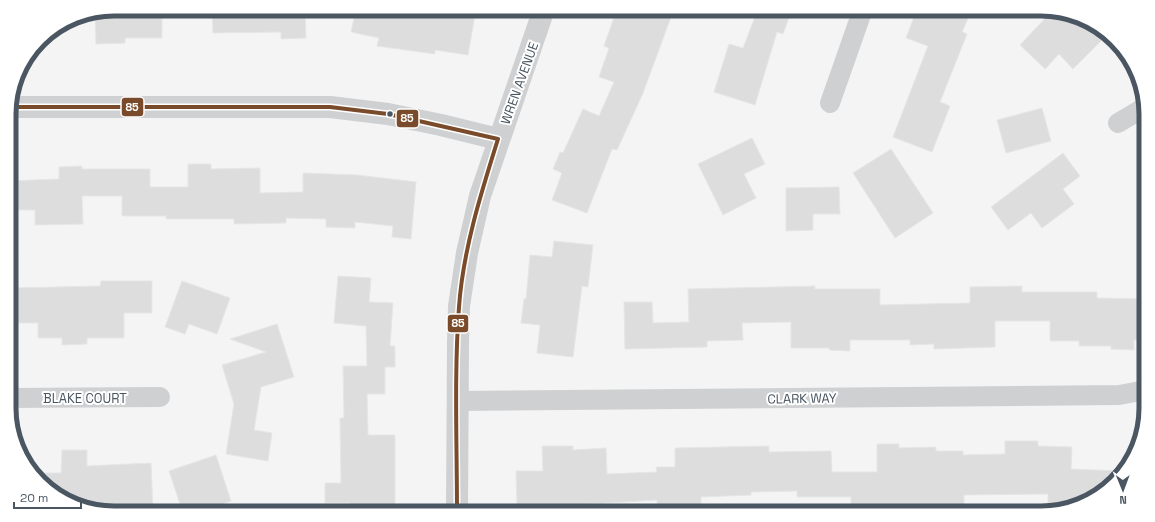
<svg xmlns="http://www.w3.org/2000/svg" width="1155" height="522" font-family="'Space Grotesk',sans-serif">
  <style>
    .building { fill: #ddddde; stroke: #e5e6e7 }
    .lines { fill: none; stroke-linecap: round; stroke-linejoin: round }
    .minor { stroke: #ced0d2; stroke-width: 20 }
    .tertiary { stroke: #ced0d2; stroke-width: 22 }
    .bus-1-casing { stroke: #fff; stroke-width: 7 }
    .bus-1 { stroke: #7a4b2a; stroke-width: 4 }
    .bus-dot { fill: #4a5661; stroke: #fff; stroke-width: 1.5 }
    .labels { text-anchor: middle; stroke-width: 4; stroke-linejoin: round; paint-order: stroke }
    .street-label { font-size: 13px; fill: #4a5661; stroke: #fff }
    .rim { fill: none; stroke: #4a5661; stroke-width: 5 }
    .line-badge { stroke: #fff; stroke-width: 1.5 }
    .badge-label { font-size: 11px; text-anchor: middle; font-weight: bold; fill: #fff }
  </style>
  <rect width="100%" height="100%" fill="#f4f4f4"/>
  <path class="building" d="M 114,9 L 162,9 L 162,38 L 125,38 L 125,43 L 96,44 L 95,13 Z
    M 212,9 L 305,9 L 306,38 L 281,39 L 281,32 L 213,33 Z
    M 356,9 L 476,9 L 468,55 L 435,50 L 435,54 L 377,46 L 379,38 L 351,32 Z
    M 617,9 L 674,9 L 643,93 L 617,150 L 612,149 L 587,213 L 552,200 L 562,173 L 553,169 L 560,152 L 563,153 L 583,109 L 599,116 L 614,82 L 599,77 L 609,48 L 604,46 Z
    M 758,9 L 792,9 L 783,34 L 777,32 L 755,105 L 714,92 L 729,44 L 743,48 Z
    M 917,9 L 972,9 L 962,32 L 967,34 L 940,102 L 950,106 L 932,152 L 893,137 L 928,46 L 906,38 Z
    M 1052,11 L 1081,17 L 1106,36 L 1073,69 L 1059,54 L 1045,69 L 1020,45 Z
    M 1042,108 L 1051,141 L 1006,153 L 997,120 Z
    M 752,138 L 765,164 L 744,174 L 756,198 L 723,215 L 698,164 Z
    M 891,149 L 933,213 L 895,238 L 853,173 Z
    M 1063,153 L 1080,176 L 1063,189 L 1074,204 L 1042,228 L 1031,213 L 1008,230 L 991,207 Z
    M 188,164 L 211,164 L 211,169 L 260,168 L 260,193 L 303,192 L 303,173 L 357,175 L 416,182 L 411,239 L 392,237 L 393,226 L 355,222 L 355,228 L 326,227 L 326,219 L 286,218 L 286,223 L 234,224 L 234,219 L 166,219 L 166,216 L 122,216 L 122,196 L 82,196 L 83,224 L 35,225 L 35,210 L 9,210 L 9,181 L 59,179 L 59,167 L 82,166 L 82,169 L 150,169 L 150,187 L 188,187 Z
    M 839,187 L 840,214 L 813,214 L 813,230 L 786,231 L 786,188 Z
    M 554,241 L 593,245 L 588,287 L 582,286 L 573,357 L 537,353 L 540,325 L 521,323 L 524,299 L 526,299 L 530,255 L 552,257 Z
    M 338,276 L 371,278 L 369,302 L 393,303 L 390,346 L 395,346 L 395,367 L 385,367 L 385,394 L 367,394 L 368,435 L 395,435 L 395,513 L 350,513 L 350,503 L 325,503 L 325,483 L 341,483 L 340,418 L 344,418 L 343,366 L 367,366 L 366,326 L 334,323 Z
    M 101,281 L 152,281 L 152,313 L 124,313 L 124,338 L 87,338 L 87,344 L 62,345 L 62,338 L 38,338 L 38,323 L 10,323 L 10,288 L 100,286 Z
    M 182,281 L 230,298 L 217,334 L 189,324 L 185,334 L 165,327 Z
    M 815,286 L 815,289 L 880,289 L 880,305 L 970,303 L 970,287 L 1022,286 L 1022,292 L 1097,292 L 1097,298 L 1146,299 L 1146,340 L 1134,340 L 1134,350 L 1111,349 L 1111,346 L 1079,346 L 1079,341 L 1050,341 L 1050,321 L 995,321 L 995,347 L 934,349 L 934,344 L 910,345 L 910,340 L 850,340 L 850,351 L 829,350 L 829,348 L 791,348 L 791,322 L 742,323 L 743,340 L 707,341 L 707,347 L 625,349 L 624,302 L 652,302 L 653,323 L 689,322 L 688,289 Z
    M 277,324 L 294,377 L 261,387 L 254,430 L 272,433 L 268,461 L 226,454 L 234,404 L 222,365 L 266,352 L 230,339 Z
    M 1005,441 L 1038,441 L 1038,446 L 1072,447 L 1071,469 L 1119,471 L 1100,495 L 1071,505 L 1048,504 L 1048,494 L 964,495 L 964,506 L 851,507 L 851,497 L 797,497 L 797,491 L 751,492 L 751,495 L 701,497 L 701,504 L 657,505 L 657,500 L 590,504 L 517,505 L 516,471 L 543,471 L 542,446 L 573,446 L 573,450 L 606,448 L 607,474 L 657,472 L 656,467 L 675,467 L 675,448 L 769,446 L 769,452 L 831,451 L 832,472 L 877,472 L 877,444 L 899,444 L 899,448 L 936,447 L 936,451 L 963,451 L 963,455 L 1005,454 Z
    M 62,450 L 87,450 L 87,466 L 151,463 L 153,512 L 114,513 L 74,505 L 32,473 L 61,473 Z
    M 216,455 L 231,501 L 196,513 L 183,513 L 169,471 Z"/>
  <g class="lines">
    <path class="minor" d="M 830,103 L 863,9
      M 1118,123 L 1145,107
      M 10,398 L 160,397
      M 457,401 L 1119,395 L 1146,390"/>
    <path class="tertiary" d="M 9,107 L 330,107 L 388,114 L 441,125 L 498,139
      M 457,513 L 458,343 L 459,306 L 467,253 L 480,196 L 544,9"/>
    <g class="bus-1-casing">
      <path id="bus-1" d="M 9,107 L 330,107 L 388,114 L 498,139
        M 457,513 C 457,445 454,374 459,307 C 463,250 481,193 498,139"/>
    </g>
    <use href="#bus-1" class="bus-1"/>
  </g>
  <circle class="bus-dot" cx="390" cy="114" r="3.5"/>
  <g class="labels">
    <g class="street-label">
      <text transform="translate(519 83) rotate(-70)" y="5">WREN AVENUE</text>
      <text x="85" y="403">BLAKE COURT</text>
      <text transform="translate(802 398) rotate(-1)" y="5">CLARK WAY</text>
    </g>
  </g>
  <path d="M0 0H1155V522H0ZM114 16H1041A98 98 0 0 1 1139 114V408A98 98 0 0 1 1041 506H114A98 98 0 0 1 16 408V114A98 98 0 0 1 114 16Z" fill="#fff" fill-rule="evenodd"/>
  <path class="rim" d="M114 16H1041A98 98 0 0 1 1139 114V408A98 98 0 0 1 1041 506H114A98 98 0 0 1 16 408V114A98 98 0 0 1 114 16Z"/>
  <g class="line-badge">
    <rect x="121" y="97" width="23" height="20" rx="4" fill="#7a4b2a"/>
    <rect x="396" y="109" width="23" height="19" rx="4" fill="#7a4b2a"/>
    <rect x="447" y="314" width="22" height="19" rx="4" fill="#7a4b2a"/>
  </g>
  <g class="badge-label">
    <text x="132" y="111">85</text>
    <text x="407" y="122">85</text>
    <text x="458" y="327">85</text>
  </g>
  <g transform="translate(1123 490) rotate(179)" stroke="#ffffff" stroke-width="3" paint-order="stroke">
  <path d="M0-3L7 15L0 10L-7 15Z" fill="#4a5661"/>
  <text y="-6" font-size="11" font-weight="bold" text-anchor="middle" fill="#4a5661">N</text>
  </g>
  <path d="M14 502v6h67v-6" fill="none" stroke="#4a5661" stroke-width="2"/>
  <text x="20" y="502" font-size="12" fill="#4a5661" stroke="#ffffff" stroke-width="3" paint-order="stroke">20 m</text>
</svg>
